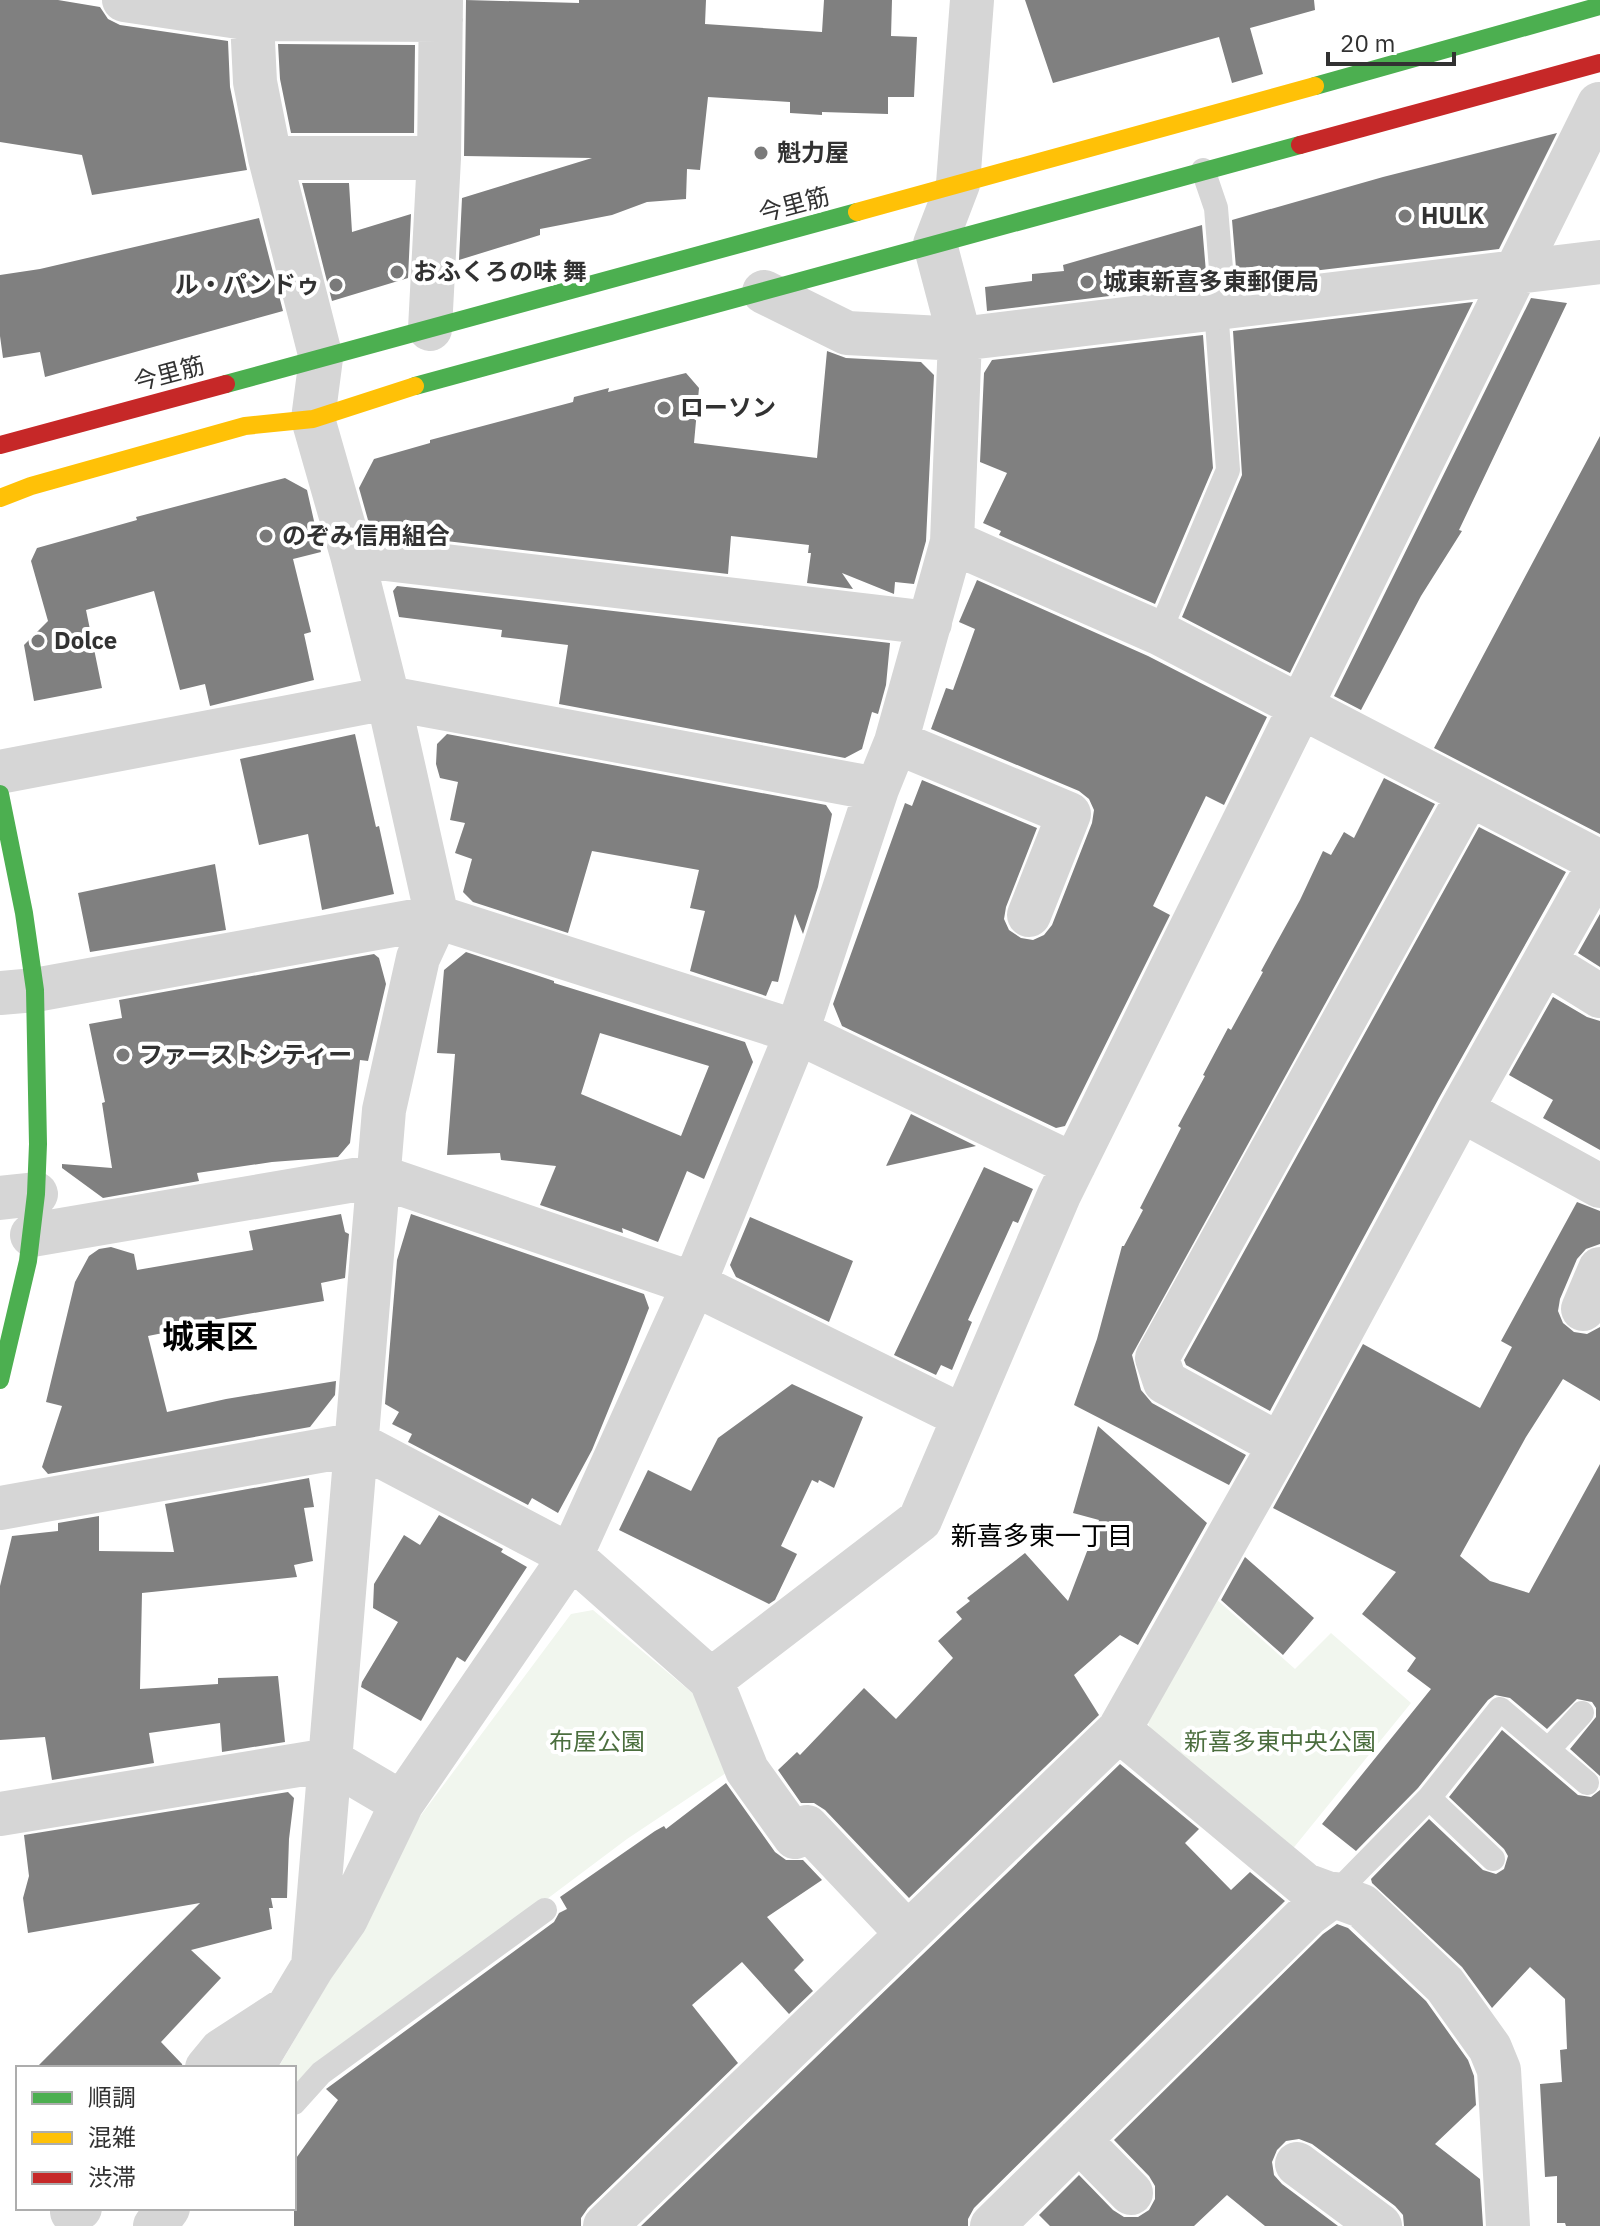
<svg xmlns="http://www.w3.org/2000/svg" width="1600" height="2226" font-family="'IBM Plex Sans','Noto Sans JP',sans-serif">
  <style>
    .green { fill: #f1f6ee }
    .building { fill: #808080; fill-rule: evenodd }
    .lines { fill: none; stroke-linecap: round; stroke-linejoin: round }
    .lane { stroke: #d6d6d6; stroke-width: 24 }
    .street { stroke: #d6d6d6; stroke-width: 44 }
    .fast { stroke: #4caf50; stroke-width: 18 }
    .slow { stroke: #ffc107; stroke-width: 18 }
    .jam { stroke: #c62828; stroke-width: 18 }
    .poi-dot { fill: #7a7a7a; stroke: #fff; stroke-width: 3 }
    .labels { text-anchor: middle; stroke-width: 8; stroke-linejoin: round; paint-order: stroke }
    .poi-label { font-size: 24px; font-weight: bold; fill: #323232; stroke: #fff; text-anchor: start }
    .street-label { font-size: 24px; fill: #323232; stroke: #fff }
    .park-label { font-size: 24px; fill: #4b6e3e; stroke: #fff }
    .neighbourhood-label { font-size: 26px; fill: #000; stroke: #fff }
    .district-label { font-size: 32px; font-weight: bold; fill: #000; stroke: #fff }
  </style>
  <rect width="100%" height="100%" fill="#fff"/>
  <path class="green" d="M 1215,1598 L 1295,1669 L 1331,1633 L 1411,1703 L 1291,1851 L 1153,1737 L 1146,1717 Z
    M 593,1610 L 708,1706 L 735,1767 L 627,1839 L 294,2089 L 294,2068 L 278,2068 L 342,1959 L 410,1830 L 571,1614 Z"/>
  <path class="building" d="M 0,0 L 58,0 L 100,7 L 108,19 L 120,25 L 228,41 L 230,87 L 247,170 L 92,195 L 82,155 L 0,142 Z
    M 466,0 L 579,3 L 579,0 L 706,0 L 705,24 L 822,32 L 824,0 L 892,0 L 891,36 L 917,37 L 914,97 L 888,97 L 888,114 L 822,112 L 822,115 L 790,113 L 790,102 L 708,97 L 700,170 L 687,169 L 686,199 L 647,202 L 612,215 L 540,229 L 540,235 L 459,260 L 462,198 L 592,158 L 464,156 Z
    M 1025,0 L 1314,0 L 1315,10 L 1250,28 L 1263,74 L 1232,83 L 1219,37 L 1053,83 Z
    M 278,44 L 415,45 L 414,133 L 291,133 L 280,79 Z
    M 1557,133 L 1499,249 L 1237,280 L 1232,220 L 1383,177 Z
    M 302,183 L 349,183 L 352,232 L 411,214 L 408,278 L 332,301 Z
    M 259,218 L 283,311 L 45,377 L 40,352 L 3,358 L 0,336 L 0,275 L 40,269 Z
    M 1202,225 L 1207,284 L 987,311 L 985,287 L 1032,281 L 1032,274 L 1064,271 L 1063,265 Z
    M 1531,298 L 1567,303 L 1459,530 L 1462,531 L 1421,596 L 1361,710 L 1334,696 Z
    M 1473,302 L 1290,673 L 1182,617 L 1242,475 L 1233,331 Z
    M 1203,335 L 1213,468 L 1155,604 L 999,535 L 1001,531 L 983,523 L 1007,473 L 980,462 L 984,373 L 992,360 Z
    M 827,351 L 846,358 L 921,362 L 934,375 L 926,541 L 914,584 L 895,582 L 894,594 L 842,573 L 853,589 L 807,583 L 811,553 L 808,553 L 809,545 L 731,536 L 728,574 L 429,539 L 434,532 L 379,530 L 368,520 L 359,488 L 374,459 L 430,443 L 430,440 L 573,402 L 574,397 L 609,388 L 608,392 L 686,373 L 699,388 L 694,443 L 817,458 Z
    M 1600,436 L 1600,834 L 1434,748 Z
    M 285,478 L 307,490 L 321,552 L 293,559 L 311,632 L 304,634 L 314,680 L 210,706 L 205,684 L 180,690 L 154,591 L 86,610 L 102,688 L 34,701 L 24,645 L 48,621 L 31,561 L 37,548 L 137,520 L 136,517 Z
    M 977,580 L 1148,656 L 1267,717 L 1224,805 L 1206,796 L 1153,906 L 1170,915 L 1065,1126 L 1056,1128 L 842,1026 L 833,1004 L 905,803 L 912,806 L 922,780 L 1037,828 L 1006,907 L 1004,919 L 1009,930 L 1021,938 L 1033,940 L 1044,935 L 1052,925 L 1092,823 L 1094,810 L 1089,799 L 1079,791 L 931,729 L 946,688 L 953,690 L 975,629 L 959,622 Z
    M 397,586 L 890,643 L 886,685 L 878,714 L 872,712 L 862,749 L 845,758 L 559,704 L 568,645 L 501,637 L 502,630 L 399,617 L 393,591 Z
    M 355,734 L 376,827 L 379,826 L 394,894 L 322,910 L 308,834 L 259,845 L 240,759 Z
    M 447,734 L 826,805 L 832,814 L 818,887 L 803,934 L 795,914 L 778,982 L 772,981 L 766,996 L 690,971 L 705,911 L 690,908 L 699,870 L 592,851 L 568,933 L 473,902 L 463,892 L 472,859 L 455,853 L 465,823 L 450,820 L 458,782 L 440,778 L 436,764 L 437,744 Z
    M 1384,778 L 1435,804 L 1132,1355 L 1141,1390 L 1152,1403 L 1246,1455 L 1229,1485 L 1074,1405 L 1097,1339 L 1122,1246 L 1124,1246 L 1143,1210 L 1140,1208 L 1181,1128 L 1178,1126 L 1205,1076 L 1203,1075 L 1228,1028 L 1231,1030 L 1263,972 L 1261,971 L 1300,900 L 1323,851 L 1331,855 L 1344,832 L 1354,838 Z
    M 1479,827 L 1566,872 L 1439,1098 L 1270,1411 L 1186,1365 L 1184,1360 Z
    M 215,864 L 226,930 L 90,952 L 78,893 Z
    M 1600,914 L 1600,967 L 1578,953 Z
    M 466,952 L 554,981 L 554,983 L 745,1042 L 753,1062 L 704,1179 L 687,1171 L 658,1242 L 622,1228 L 623,1233 L 540,1205 L 556,1166 L 501,1160 L 500,1153 L 447,1155 L 455,1054 L 437,1053 L 444,970 ZM 600,1033 L 709,1066 L 681,1136 L 581,1094 Z
    M 374,954 L 379,958 L 386,984 L 368,1061 L 360,1060 L 350,1143 L 338,1157 L 272,1162 L 197,1173 L 199,1181 L 103,1198 L 62,1168 L 62,1164 L 112,1168 L 102,1103 L 105,1102 L 89,1024 L 122,1018 L 119,1000 Z
    M 1553,997 L 1587,1017 L 1600,1021 L 1600,1150 L 1543,1118 L 1553,1100 L 1509,1075 Z
    M 911,1114 L 976,1146 L 886,1166 Z
    M 984,1167 L 1033,1189 L 1018,1223 L 1013,1221 L 968,1320 L 972,1322 L 952,1370 L 941,1365 L 936,1375 L 894,1355 Z
    M 1577,1202 L 1600,1211 L 1600,1244 L 1586,1249 L 1577,1259 L 1560,1299 L 1558,1311 L 1563,1323 L 1574,1332 L 1587,1334 L 1600,1327 L 1600,1401 L 1563,1379 L 1526,1437 L 1460,1556 L 1490,1581 L 1529,1593 L 1600,1464 L 1600,1776 L 1570,1749 L 1596,1717 L 1596,1708 L 1592,1702 L 1577,1699 L 1547,1729 L 1510,1698 L 1495,1695 L 1488,1700 L 1418,1788 L 1356,1851 L 1322,1824 L 1431,1689 L 1407,1671 L 1416,1658 L 1362,1614 L 1396,1572 L 1273,1508 L 1363,1344 L 1480,1408 L 1512,1347 L 1501,1341 Z
    M 341,1214 L 345,1232 L 349,1234 L 345,1278 L 321,1283 L 324,1301 L 207,1321 L 208,1324 L 148,1336 L 167,1412 L 226,1399 L 336,1381 L 335,1395 L 310,1427 L 48,1474 L 42,1467 L 62,1406 L 46,1402 L 75,1282 L 89,1256 L 99,1249 L 111,1247 L 134,1254 L 137,1270 L 253,1250 L 249,1231 Z
    M 411,1214 L 644,1294 L 649,1308 L 628,1362 L 592,1450 L 558,1513 L 532,1498 L 528,1505 L 408,1442 L 412,1434 L 392,1424 L 399,1412 L 385,1404 L 397,1260 Z
    M 750,1217 L 853,1261 L 829,1322 L 736,1277 L 730,1265 Z
    M 792,1384 L 863,1417 L 834,1488 L 819,1480 L 818,1483 L 812,1480 L 781,1546 L 797,1554 L 775,1600 L 769,1604 L 619,1530 L 648,1470 L 691,1491 L 718,1438 Z
    M 1098,1426 L 1207,1523 L 1138,1645 L 1120,1635 L 1074,1675 L 1099,1715 L 909,1898 L 825,1810 L 814,1803 L 801,1803 L 778,1770 L 797,1752 L 800,1755 L 864,1688 L 896,1719 L 953,1658 L 938,1641 L 962,1619 L 956,1612 L 970,1601 L 967,1598 L 1025,1553 L 1068,1601 L 1099,1520 L 1073,1513 Z
    M 309,1478 L 314,1507 L 304,1508 L 313,1561 L 294,1565 L 297,1577 L 142,1593 L 140,1689 L 218,1684 L 218,1678 L 278,1676 L 285,1742 L 222,1752 L 220,1723 L 149,1733 L 154,1763 L 52,1780 L 45,1737 L 0,1740 L 0,1586 L 12,1536 L 58,1531 L 58,1523 L 99,1516 L 99,1551 L 174,1552 L 165,1504 Z
    M 439,1515 L 503,1549 L 501,1552 L 527,1567 L 465,1662 L 457,1657 L 421,1721 L 361,1687 L 362,1682 L 398,1622 L 373,1608 L 374,1584 L 404,1535 L 420,1545 Z
    M 1245,1557 L 1314,1618 L 1283,1655 L 1221,1600 Z
    M 1502,1730 L 1578,1795 L 1591,1797 L 1600,1790 L 1600,2226 L 1566,2226 L 1565,2223 L 1557,2223 L 1557,2176 L 1545,2177 L 1540,2084 L 1562,2082 L 1560,2050 L 1567,2049 L 1565,1999 L 1530,1967 L 1492,2008 L 1462,1967 L 1372,1883 L 1371,1879 L 1429,1819 L 1483,1870 L 1496,1874 L 1504,1869 L 1508,1856 L 1504,1849 L 1449,1797 Z
    M 1120,1764 L 1199,1829 L 1185,1843 L 1231,1890 L 1250,1872 L 1285,1901 L 974,2208 L 968,2219 L 968,2226 L 641,2226 Z
    M 726,1783 L 775,1852 L 786,1860 L 803,1860 L 822,1880 L 767,1917 L 804,1960 L 794,1970 L 813,1991 L 789,2014 L 742,1962 L 692,2005 L 738,2063 L 588,2208 L 581,2218 L 581,2226 L 294,2226 L 294,2161 L 338,2100 L 326,2089 L 554,1922 L 559,1913 L 567,1909 L 560,1897 L 655,1831 L 664,1826 L 666,1829 Z
    M 288,1792 L 294,1798 L 289,1839 L 287,1898 L 271,1898 L 273,1908 L 269,1908 L 272,1929 L 191,1950 L 221,1978 L 161,2042 L 182,2064 L 183,2068 L 36,2068 L 200,1903 L 28,1933 L 23,1898 L 29,1876 L 24,1835 Z
    M 1337,1924 L 1348,1928 L 1426,2001 L 1468,2060 L 1474,2076 L 1476,2105 L 1435,2144 L 1480,2179 L 1483,2226 L 1404,2226 L 1403,2215 L 1395,2206 L 1312,2144 L 1299,2139 L 1286,2141 L 1277,2150 L 1272,2162 L 1274,2175 L 1282,2184 L 1338,2226 L 1265,2226 L 1227,2195 L 1194,2226 L 1050,2226 L 1039,2215 L 1079,2175 L 1113,2210 L 1124,2217 L 1138,2217 L 1149,2210 L 1155,2199 L 1155,2186 L 1149,2176 L 1114,2140 L 1323,1934 Z"/>
  <g class="lines">
    <path class="lane" d="M 1159,633 L 1228,470 L 1216,309 L 1223,293 L 1216,208 L 1203,170
      M 1548,1750 L 1582,1713
      M 1429,1798 L 1493,1859
      M 1335,1894 L 1429,1798 L 1500,1709 L 1587,1783
      M 294,2103 L 321,2073 L 545,1910"/>
    <path class="street" d="M 124,0 L 252,19 L 441,20
      M 251,0 L 255,82 L 270,158 L 321,358 L 313,419 L 352,555 L 388,698 L 437,917 L 418,958 L 384,1110 L 313,1966
      M 270,158 L 439,158
      M 764,292 L 847,333 L 960,339 L 1600,262
      M 430,329 L 439,158 L 441,0
      M 952,542 L 1159,633 L 1600,862
      M 352,555 L 930,623
      M 896,742 L 1069,814 L 1029,915
      M 0,772 L 388,698 L 877,789
      M 1545,962 L 1600,996
      M 0,993 L 35,990 L 437,917 L 797,1032 L 1074,1165
      M 1461,1110 L 1600,1186
      M 0,1198 L 36,1194
      M 32,1235 L 378,1176 L 694,1284 L 962,1416
      M 1583,1309 L 1600,1269
      M 1280,1445 L 1165,1382 L 1157,1358 L 1468,796
      M 0,1508 L 358,1444 L 571,1556 L 711,1680 L 747,1770 L 795,1837 L 807,1827 L 907,1933
      M 711,1680 L 920,1520 L 1059,1195 L 1599,104
      M 1119,1730 L 1305,1885 L 1362,1906 L 1445,1985 L 1490,2048 L 1499,2070 L 1508,2226
      M 0,1814 L 329,1760 L 402,1803
      M 207,2068 L 221,2051 L 281,2012
      M 252,2068 L 313,1966 L 346,1919 L 402,1803 L 571,1556 L 694,1284 L 797,1032 L 877,789 L 896,742 L 952,542 L 960,339 L 935,244 L 958,184 L 972,0
      M 1079,2140 L 1131,2193
      M 1297,2164 L 1380,2226
      M 72,2212 L 80,2208
      M 155,2226 L 168,2208
      M 605,2226 L 1119,1730 L 1280,1445 L 1461,1110 L 1600,863
      M 992,2226 L 1307,1915 L 1335,1894"/>
    <path class="fast" d="M 1315,86 L 1600,6
      M 226,384 L 857,212
      M 415,386 L 1300,145
      M 0,794 L 24,913 L 35,990 L 38,1144 L 36,1194 L 28,1261 L 0,1380"/>
    <path class="slow" d="M 857,212 L 1315,86
      M 0,498 L 31,486 L 245,426 L 313,419 L 415,386"/>
    <path class="jam" d="M 1300,145 L 1600,63
      M 0,445 L 226,384"/>
  </g>
  <g class="poi-dot">
    <circle cx="761" cy="153" r="8"/>
    <circle cx="1405" cy="216" r="8"/>
    <circle cx="397" cy="272" r="8"/>
    <circle cx="1087" cy="282" r="8"/>
    <circle cx="336" cy="285" r="8"/>
    <circle cx="664" cy="408" r="8"/>
    <circle cx="266" cy="536" r="8"/>
    <circle cx="38" cy="641" r="8"/>
    <circle cx="123" cy="1055" r="8"/>
  </g>
  <g class="labels">
    <g class="poi-label">
      <text x="777" y="161">魁力屋</text>
      <text x="1421" y="224">HULK</text>
      <text x="413" y="280">おふくろの味 舞</text>
      <text x="1103" y="290">城東新喜多東郵便局</text>
      <text x="320" y="293" text-anchor="end">ル・パンドゥ</text>
      <text x="680" y="416">ローソン</text>
      <text x="282" y="544">のぞみ信用組合</text>
      <text x="54" y="649">Dolce</text>
      <text x="139" y="1063">ファーストシティー</text>
    </g>
    <g class="street-label">
      <text transform="translate(794 205) rotate(-15)" y="8">今里筋</text>
      <text transform="translate(169 374) rotate(-15)" y="8">今里筋</text>
    </g>
    <g class="park-label">
      <text x="597" y="1750">布屋公園</text>
      <text x="1280" y="1750">新喜多東中央公園</text>
    </g>
    <g class="neighbourhood-label">
      <text x="1042" y="1545">新喜多東一丁目</text>
    </g>
    <g class="district-label">
      <text x="210" y="1348">城東区</text>
    </g>
  </g>
  <rect x="16" y="2066" width="280" height="144" fill="#ffffff" stroke="#adadad" stroke-width="2"/>
  <rect x="32" y="2092" width="40" height="12" fill="#4caf50" stroke="#adadad" stroke-width="2"/>
  <text x="88" y="2106" font-size="24" fill="#323232">順調</text>
  <rect x="32" y="2132" width="40" height="12" fill="#ffc107" stroke="#adadad" stroke-width="2"/>
  <text x="88" y="2146" font-size="24" fill="#323232">混雑</text>
  <rect x="32" y="2172" width="40" height="12" fill="#c62828" stroke="#adadad" stroke-width="2"/>
  <text x="88" y="2186" font-size="24" fill="#323232">渋滞</text>
  <path d="M1328 52v12h126v-12" fill="none" stroke="#323232" stroke-width="4"/>
  <text x="1340" y="52" font-size="24" fill="#323232" stroke="#ffffff" stroke-width="6" paint-order="stroke">20 m</text>
</svg>
